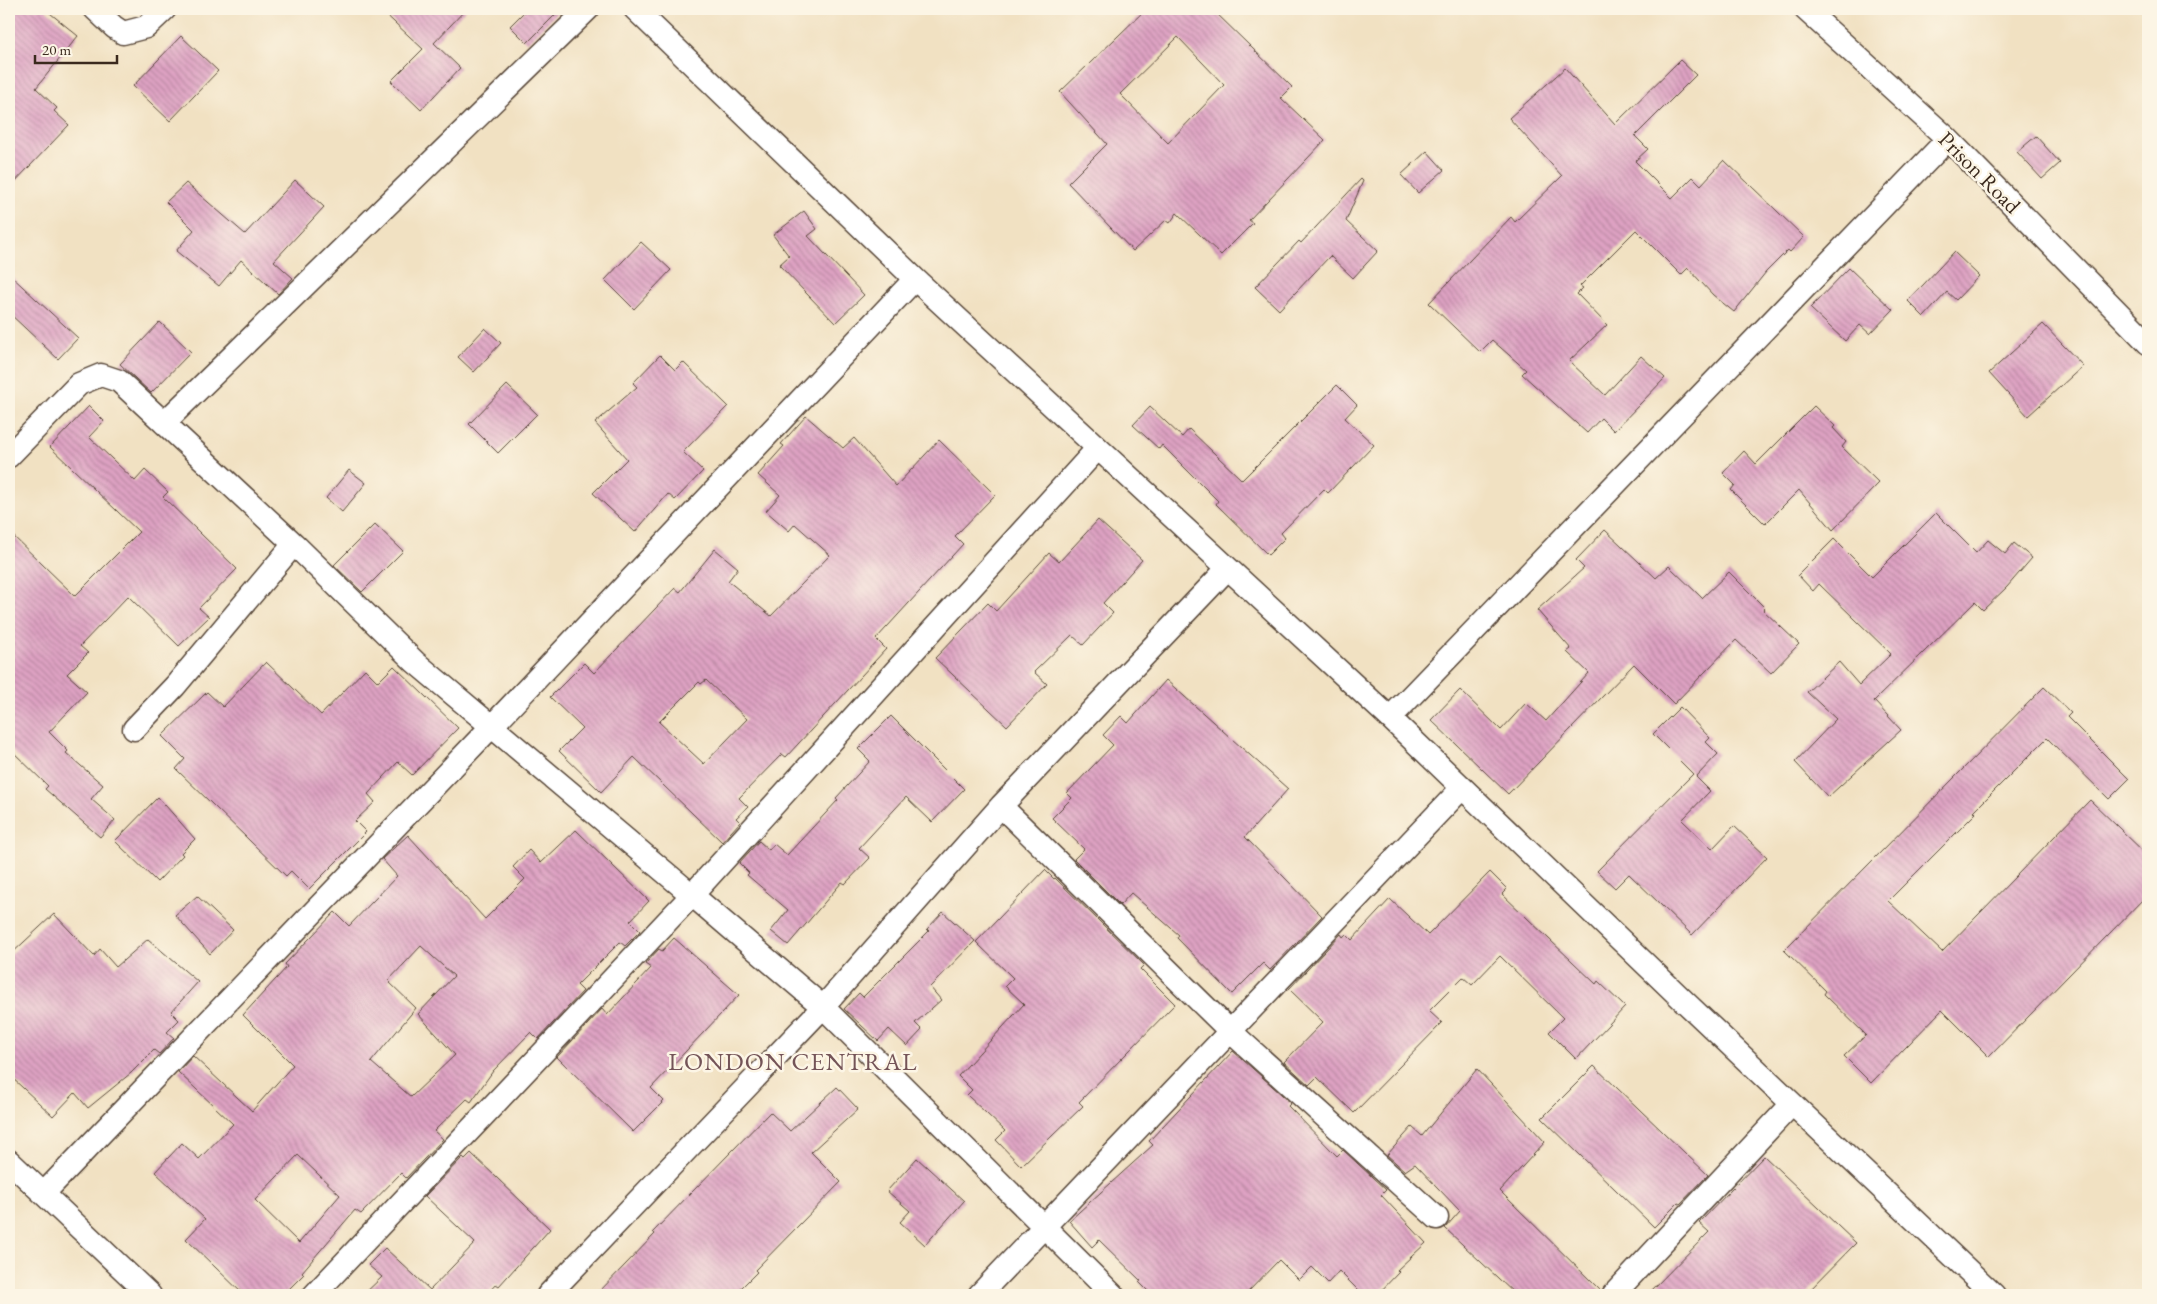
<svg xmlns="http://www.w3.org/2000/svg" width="2157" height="1304" font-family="'EB Garamond',serif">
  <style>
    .building { fill: url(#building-back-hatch); fill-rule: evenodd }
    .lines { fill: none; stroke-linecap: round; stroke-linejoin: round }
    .minor-casing { stroke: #564537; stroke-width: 25 }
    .minor { stroke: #fff; stroke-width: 22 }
    .labels { text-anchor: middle; stroke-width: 5; stroke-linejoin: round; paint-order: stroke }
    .street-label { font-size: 22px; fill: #3b2a1e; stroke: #fcf5e5 }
    .quarter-label { font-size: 25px; letter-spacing: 1px; fill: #745458; stroke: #fcf5e5 }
  </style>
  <defs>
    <pattern id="building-back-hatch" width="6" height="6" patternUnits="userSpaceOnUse" patternTransform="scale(1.25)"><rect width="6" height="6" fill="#dea2c3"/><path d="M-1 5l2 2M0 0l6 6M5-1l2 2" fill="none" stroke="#b5849e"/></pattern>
  </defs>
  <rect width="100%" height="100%" fill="#fcf5e5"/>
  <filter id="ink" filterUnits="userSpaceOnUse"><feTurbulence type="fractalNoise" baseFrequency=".02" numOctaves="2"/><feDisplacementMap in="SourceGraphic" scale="10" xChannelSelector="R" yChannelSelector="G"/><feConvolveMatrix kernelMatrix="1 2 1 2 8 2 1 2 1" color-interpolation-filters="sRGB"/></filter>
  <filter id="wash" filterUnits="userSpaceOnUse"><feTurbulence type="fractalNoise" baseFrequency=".0096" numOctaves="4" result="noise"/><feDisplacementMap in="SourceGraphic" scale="20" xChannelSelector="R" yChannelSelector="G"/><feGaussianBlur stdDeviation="1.12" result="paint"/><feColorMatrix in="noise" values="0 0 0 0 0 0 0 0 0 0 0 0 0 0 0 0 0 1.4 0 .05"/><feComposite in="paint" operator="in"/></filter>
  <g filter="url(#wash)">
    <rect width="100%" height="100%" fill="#f1e1c2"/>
    <g id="blocks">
      <path class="building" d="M 9,9 L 45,9 L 78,36 L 36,88 L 57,108 L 54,111 L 69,125 L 9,188 Z
        M 380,9 L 466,9 L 434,43 L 460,68 L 421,110 L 391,81 L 423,49 Z
        M 527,9 L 561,9 L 527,43 L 510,26 Z
        M 1146,9 L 1212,9 L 1292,87 L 1281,98 L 1325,140 L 1249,220 L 1253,223 L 1221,255 L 1177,213 L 1170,223 L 1166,220 L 1133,251 L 1068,183 L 1107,144 L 1060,92 ZM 1178,37 L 1224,85 L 1168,143 L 1120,94 Z
        M 181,36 L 218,71 L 170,121 L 133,86 Z
        M 1680,60 L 1696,75 L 1635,136 L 1648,149 L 1635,161 L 1672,198 L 1693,177 L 1701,185 L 1724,160 L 1804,237 L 1790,252 L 1788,250 L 1766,272 L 1734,312 L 1713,295 L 1688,268 L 1681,275 L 1636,230 L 1580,286 L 1583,288 L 1577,294 L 1607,325 L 1569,361 L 1605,395 L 1641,356 L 1665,378 L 1614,431 L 1601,418 L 1587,433 L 1522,374 L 1526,370 L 1492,340 L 1480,352 L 1429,303 L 1511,217 L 1515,222 L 1562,176 L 1509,118 L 1565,68 L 1615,124 Z
        M 2036,136 L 2060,163 L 2042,179 L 2017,152 Z
        M 1427,151 L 1444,170 L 1418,193 L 1401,175 Z
        M 1361,179 L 1363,181 L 1346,221 L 1378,251 L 1353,278 L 1330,256 L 1279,310 L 1255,287 L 1299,241 L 1301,243 Z
        M 295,180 L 324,207 L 274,261 L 293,278 L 278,294 L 241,260 L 219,286 L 176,251 L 194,230 L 166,202 L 186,183 L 245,234 Z
        M 804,211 L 817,229 L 808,236 L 864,295 L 835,323 L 779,265 L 789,256 L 773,235 Z
        M 641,242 L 671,270 L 634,309 L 605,280 Z
        M 1954,252 L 1979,276 L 1956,300 L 1947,292 L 1924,317 L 1908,301 Z
        M 1849,268 L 1893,310 L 1870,334 L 1860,325 L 1845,341 L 1810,308 Z
        M 9,274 L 78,338 L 58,359 L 9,313 Z
        M 160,322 L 191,352 L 151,393 L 120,364 Z
        M 2043,324 L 2083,366 L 2028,416 L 1989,373 Z
        M 485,328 L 501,343 L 474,372 L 458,357 Z
        M 660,355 L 675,370 L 683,362 L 728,406 L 683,452 L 703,471 L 675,500 L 668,494 L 635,532 L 593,493 L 627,459 L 595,423 L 637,387 L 633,383 Z
        M 507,385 L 537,414 L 498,453 L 469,424 Z
        M 1337,385 L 1357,405 L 1345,418 L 1374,445 L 1328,493 L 1324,489 L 1281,533 L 1285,538 L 1268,555 L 1216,504 L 1218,501 L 1162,445 L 1159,449 L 1133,425 L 1150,407 L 1182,437 L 1189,429 L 1242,480 Z
        M 89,406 L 104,421 L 89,437 L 135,481 L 145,470 L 168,492 L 163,497 L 237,569 L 199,608 L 209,617 L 179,646 L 128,596 L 80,646 L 88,653 L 67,674 L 87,692 L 49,732 L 68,751 L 66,753 L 103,785 L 91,799 L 115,820 L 100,837 L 45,789 L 48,786 L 9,748 L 9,532 L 75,596 L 139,532 L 50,447 Z
        M 1814,406 L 1835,426 L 1833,428 L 1846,442 L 1842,447 L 1879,483 L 1833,530 L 1799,490 L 1765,524 L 1731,490 L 1735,485 L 1723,473 L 1744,451 L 1756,464 Z
        M 806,416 L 843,448 L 854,438 L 896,486 L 939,440 L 995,495 L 955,536 L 963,544 L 876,639 L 886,649 L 786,757 L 782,754 L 739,798 L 748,807 L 736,818 L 740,822 L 722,842 L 634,757 L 601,792 L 559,751 L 582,728 L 550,697 L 584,663 L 594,673 L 675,588 L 680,592 L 715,549 L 738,568 L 728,581 L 771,616 L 830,555 L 795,524 L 789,531 L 766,511 L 780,495 L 758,475 L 784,446 L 781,444 ZM 706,680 L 747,719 L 704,764 L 659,722 L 699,682 L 701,684 Z
        M 349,470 L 366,483 L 342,512 L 326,498 Z
        M 1936,513 L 1976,553 L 1988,540 L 2005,554 L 2014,543 L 2032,558 L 2007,587 L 1983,610 L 1975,602 L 1874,701 L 1901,730 L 1828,797 L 1795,762 L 1836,719 L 1807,692 L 1839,662 L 1859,685 L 1891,654 L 1819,584 L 1813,591 L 1798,575 L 1834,539 L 1872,577 Z
        M 1098,520 L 1142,560 L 1103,603 L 1113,613 L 1083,645 L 1072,635 L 1034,672 L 1047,684 L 1007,726 L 935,658 L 988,603 L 996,611 L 1049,553 L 1059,562 Z
        M 375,524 L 403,551 L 362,592 L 334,565 Z
        M 1605,530 L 1656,578 L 1669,566 L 1702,598 L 1729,572 L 1765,608 L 1763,610 L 1799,644 L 1771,673 L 1736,640 L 1674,704 L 1634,664 L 1508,794 L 1431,720 L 1460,690 L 1501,730 L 1526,703 L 1546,721 L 1589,673 L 1567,652 L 1571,649 L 1537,610 L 1584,568 L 1576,560 Z
        M 266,662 L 321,715 L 365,669 L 378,682 L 394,666 L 458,728 L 412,775 L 398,762 L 368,794 L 375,802 L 355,821 L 366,832 L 309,889 L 291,871 L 286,876 L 176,769 L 185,759 L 162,736 L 207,692 L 223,707 Z
        M 1166,680 L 1288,789 L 1245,837 L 1322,916 L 1270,970 L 1263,963 L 1232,994 L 1177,938 L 1179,935 L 1131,893 L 1120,905 L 1074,859 L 1084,849 L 1052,818 L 1072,798 L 1067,793 L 1113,745 L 1103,735 L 1121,716 L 1128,723 Z
        M 2044,687 L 2071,713 L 2067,717 L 2129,779 L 2109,799 L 2047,738 L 1974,811 L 1976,813 L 1888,901 L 1942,952 L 2090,800 L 2148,856 L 2148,894 L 1989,1057 L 1942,1010 L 1871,1083 L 1844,1056 L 1866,1035 L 1824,994 L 1826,991 L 1784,950 Z
        M 1680,707 L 1710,738 L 1706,742 L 1718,754 L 1696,777 L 1710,791 L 1682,820 L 1712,849 L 1734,826 L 1767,857 L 1692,935 L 1629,874 L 1615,888 L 1597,871 L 1693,774 L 1653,734 Z
        M 891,716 L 964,789 L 932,822 L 906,797 L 859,848 L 870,858 L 845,884 L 842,882 L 788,945 L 771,931 L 788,910 L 747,875 L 749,873 L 739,863 L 759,841 L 769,850 L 774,844 L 787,855 L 838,800 L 836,798 L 870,761 L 858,749 Z
        M 158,797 L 195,839 L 181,853 L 183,855 L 157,882 L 115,841 Z
        M 576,830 L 649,901 L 630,921 L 640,931 L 625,946 L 620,942 L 577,985 L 583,991 L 538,1039 L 531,1032 L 493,1071 L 471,1102 L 467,1099 L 434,1131 L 443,1139 L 406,1178 L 401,1173 L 361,1214 L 355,1210 L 302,1272 L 304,1274 L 283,1295 L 244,1295 L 186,1239 L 205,1219 L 155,1172 L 182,1143 L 199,1159 L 233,1124 L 178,1072 L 193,1056 L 252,1111 L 293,1065 L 243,1015 L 287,967 L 285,964 L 335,912 L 349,926 L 397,876 L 382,859 L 408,835 L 485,919 L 525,879 L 513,867 L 529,850 L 541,863 ZM 421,946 L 454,976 L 418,1014 L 455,1055 L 411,1097 L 371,1062 L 416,1008 L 388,981 ZM 298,1155 L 340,1195 L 299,1243 L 255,1200 Z
        M 1045,870 L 1054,879 L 1055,878 L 1144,965 L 1140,969 L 1175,1004 L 1079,1102 L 1083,1106 L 1021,1166 L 996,1140 L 1005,1131 L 967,1095 L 972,1090 L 958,1076 L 1024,1004 L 1005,986 L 1013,978 L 976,942 Z
        M 1490,872 L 1507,889 L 1502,894 L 1596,984 L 1598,981 L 1625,1007 L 1576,1059 L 1549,1032 L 1563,1018 L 1500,956 L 1472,985 L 1463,977 L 1429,1011 L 1442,1023 L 1354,1113 L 1317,1077 L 1309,1085 L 1284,1062 L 1323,1022 L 1289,989 L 1341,934 L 1343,937 L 1346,934 L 1352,940 L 1390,899 L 1428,935 Z
        M 197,896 L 233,930 L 210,954 L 175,915 Z
        M 943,912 L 975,941 L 930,987 L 941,1000 L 915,1023 L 922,1030 L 907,1046 L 889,1029 L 878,1041 L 844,1009 L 859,993 L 863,997 L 929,931 L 927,929 Z
        M 54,914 L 94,956 L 100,949 L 116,967 L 148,939 L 198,982 L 171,1012 L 179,1020 L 167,1032 L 174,1038 L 159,1054 L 154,1050 L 131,1073 L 88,1108 L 75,1093 L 53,1116 L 9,1075 L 9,956 Z
        M 674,938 L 739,995 L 651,1088 L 664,1101 L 633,1132 L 557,1057 L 602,1009 L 607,1015 L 651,968 L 645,964 L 659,949 L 662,951 Z
        M 1233,1051 L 1291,1103 L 1288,1106 L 1337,1156 L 1343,1150 L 1386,1190 L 1381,1195 L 1426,1243 L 1397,1270 L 1399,1272 L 1377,1295 L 1363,1295 L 1339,1271 L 1328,1283 L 1312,1267 L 1299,1280 L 1279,1260 L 1245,1295 L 1152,1295 L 1139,1282 L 1141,1281 L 1099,1240 L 1092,1247 L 1069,1221 L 1153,1145 L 1149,1141 Z
        M 1594,1066 L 1708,1175 L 1680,1204 L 1678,1203 L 1654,1227 L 1542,1118 Z
        M 1477,1069 L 1545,1142 L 1500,1191 L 1601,1291 L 1600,1295 L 1516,1295 L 1445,1228 L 1460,1211 L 1415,1164 L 1405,1171 L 1387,1155 L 1412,1127 L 1422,1136 Z
        M 837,1087 L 858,1109 L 811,1152 L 841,1182 L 755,1270 L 757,1272 L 734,1295 L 596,1295 L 655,1234 L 653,1232 L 770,1112 L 790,1131 Z
        M 471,1153 L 550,1229 L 499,1286 L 496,1284 L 486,1295 L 363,1295 L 382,1277 L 368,1265 L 385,1248 L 430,1290 L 475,1243 L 425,1196 L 463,1157 L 465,1159 Z
        M 1764,1156 L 1856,1243 L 1805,1295 L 1647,1295 L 1709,1232 L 1699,1223 Z
        M 917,1158 L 964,1201 L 925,1245 L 900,1222 L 910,1211 L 887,1191 Z"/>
    </g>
  </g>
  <g filter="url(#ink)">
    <use href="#blocks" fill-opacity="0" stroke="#564537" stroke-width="1"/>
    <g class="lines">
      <g class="minor-casing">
        <path id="minor" d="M 95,9 L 114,27 L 123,33 L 146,27 L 165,9
          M 635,9 L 915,279 L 1390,718 L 1685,1002 L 1994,1295
          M 1805,9 L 1948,139 L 2148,343
          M 164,423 L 588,9
          M 9,456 L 79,384 L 101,375 L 119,381 L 294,544 L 415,662 L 692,895 L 1097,449
          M 1390,718 L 1948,139
          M 134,729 L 175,686 L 294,544
          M 1001,806 L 1230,1031 L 1437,1218
          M 9,1161 L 150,1295
          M 44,1193 L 492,726 L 915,279
          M 314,1295 L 692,895 L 823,1007 L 1113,1295
          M 548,1295 L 823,1007 L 1001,806 L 1227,569
          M 979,1295 L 1461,789
          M 1613,1295 L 1792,1104"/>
      </g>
      <use href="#minor" class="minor"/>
    </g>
  </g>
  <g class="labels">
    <g class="street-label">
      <text transform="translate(1980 172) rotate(45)" y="8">Prison Road</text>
    </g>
    <g class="quarter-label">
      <text x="793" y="1070">LONDON CENTRAL</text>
    </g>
  </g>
  <rect width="2157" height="1304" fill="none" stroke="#fcf5e5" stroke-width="30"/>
  <path d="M35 55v8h82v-8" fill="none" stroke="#3b2a1e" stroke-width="2.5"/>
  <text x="42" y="55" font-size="15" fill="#3b2a1e" stroke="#fcf5e5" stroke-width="4" paint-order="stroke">20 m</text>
</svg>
